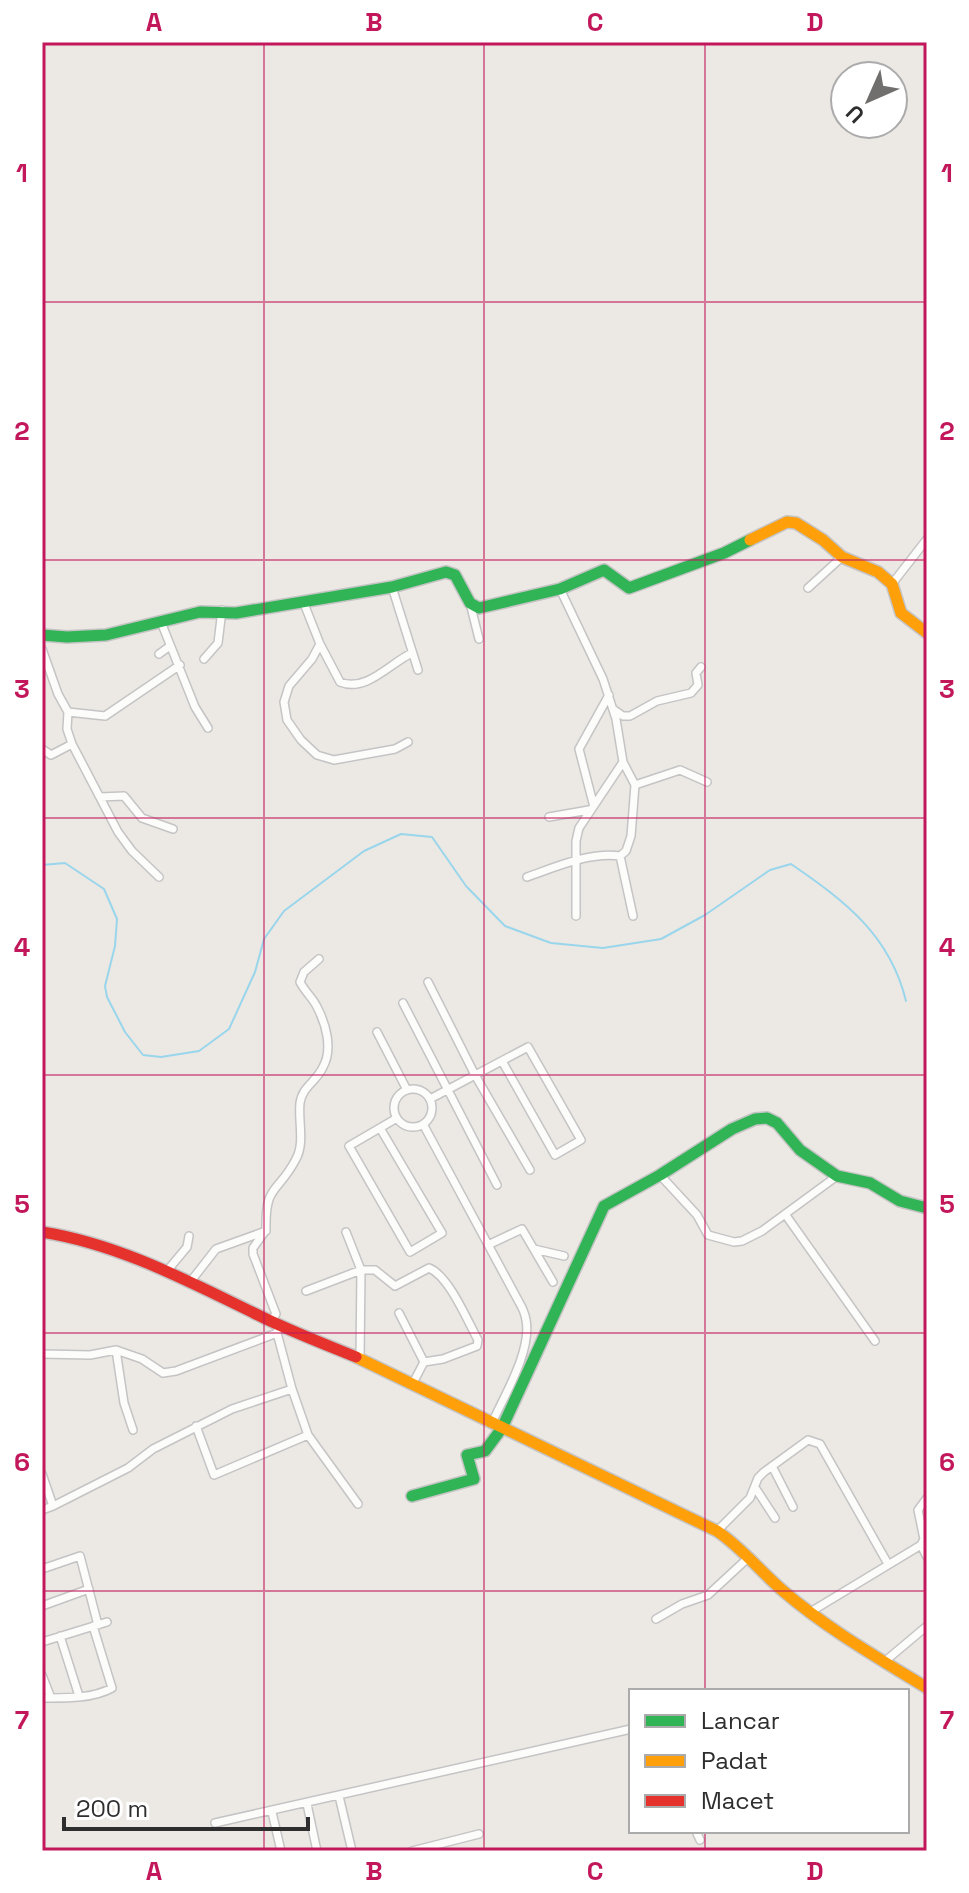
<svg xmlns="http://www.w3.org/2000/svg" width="969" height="1893" font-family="'Space Grotesk',sans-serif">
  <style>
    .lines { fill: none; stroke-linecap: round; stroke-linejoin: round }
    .stream { stroke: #99d6ec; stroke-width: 2 }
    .street-casing { stroke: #c5c4c5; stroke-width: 10 }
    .fast-casing { stroke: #c5c4c5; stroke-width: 14 }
    .slow-casing { stroke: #c5c4c5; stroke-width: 14 }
    .jam-casing { stroke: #c5c4c5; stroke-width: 14 }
    .street { stroke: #fcfcfb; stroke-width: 7 }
    .fast { stroke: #30b455; stroke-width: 11 }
    .slow { stroke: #ff9f0a; stroke-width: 11 }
    .jam { stroke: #e5322d; stroke-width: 11 }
    .grid { fill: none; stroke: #c2185b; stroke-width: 2; stroke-opacity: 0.55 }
    .neatline { fill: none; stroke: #c2185b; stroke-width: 3 }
    .grid-label { font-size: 26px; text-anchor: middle; font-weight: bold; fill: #c2185b }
  </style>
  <rect width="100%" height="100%" fill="#ece8e4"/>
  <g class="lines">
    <path class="stream" d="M 42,865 L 65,863 L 104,889 L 117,919 L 115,946 L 105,986 L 107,997 L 125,1032 L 143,1055 L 161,1057 L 199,1051 L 229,1029 L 255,972 L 264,939 L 284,911 L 364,851 L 401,834 L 432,837 L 466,886 L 505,926 L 551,943 L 603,948 L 661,939 L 705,915 L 770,870 L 791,864 C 845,901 890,935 906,1001"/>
    <g class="street-casing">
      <path id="street" d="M 892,584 L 927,539
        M 392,587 L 418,670
        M 808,588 L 842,557
        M 303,601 L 320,644 L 340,682 C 366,693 390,663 412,653
        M 470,603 L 479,639
        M 161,622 L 195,707 L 208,728
        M 320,644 L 312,659 L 289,686 L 284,702 L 287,720 L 301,740 L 317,755 L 334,760 L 395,749 L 408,742
        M 42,649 L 58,694 L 68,712 L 67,729 L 72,744 L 118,832 L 132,851 L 159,877
        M 159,654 L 170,646
        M 204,659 L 218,643 L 222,610
        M 613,709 L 623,716 L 630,716 L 657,701 L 691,693 L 698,685 L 696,673 L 701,667
        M 68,712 L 105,716 L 180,665
        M 42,749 L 51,755 L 72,744
        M 635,785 L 680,770 L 707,782
        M 100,797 L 124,796 L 142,818 L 173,829
        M 593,803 L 579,749 L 609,695
        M 549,817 L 589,810
        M 620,856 L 633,916
        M 527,877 C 556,867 589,852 620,856 L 626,851 L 631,836 L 635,785 L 623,762 L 616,719 L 603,679 L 560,589
        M 576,916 L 576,841 L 579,828 L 623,762
        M 428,982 L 475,1075 L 530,1170
        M 403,1003 L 497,1185
        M 377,1032 L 407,1090
        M394 1108a19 19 0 1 1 38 0a19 19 0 1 1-38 0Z
        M 430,1099 L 528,1047 L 581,1140 L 555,1155 L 502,1061
        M 423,1124 L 519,1302 C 522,1307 525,1314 526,1320 C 532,1351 504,1396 492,1423
        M 380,1128 L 442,1233 L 410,1252 L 349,1146 L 397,1118
        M 660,1175 L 697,1215 L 708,1235 L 734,1242 L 742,1241 L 762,1231 L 837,1176
        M 785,1214 L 875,1341
        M 346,1232 L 361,1270 L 360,1359
        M 488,1245 L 522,1229 L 553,1282
        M 534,1249 L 564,1256
        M 167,1271 L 187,1247 L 189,1236
        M 191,1281 L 216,1249 L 266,1231
        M 306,1291 L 361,1270 L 375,1270 L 395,1286 L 429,1268 C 449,1276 467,1320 478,1340 L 477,1346 L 443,1359 L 424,1362 L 412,1385
        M 399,1313 L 424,1362
        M 272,1320 L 276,1314 L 253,1254 L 253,1248 L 266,1230 C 265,1183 278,1194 296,1159 C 305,1143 298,1121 300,1103 C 302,1087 317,1081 323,1067 C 333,1049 326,1024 317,1007 C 313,998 305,992 300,982 L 304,972 L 319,959
        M 277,1333 L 292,1389 L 308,1435 L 358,1504
        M 116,1350 L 142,1359 L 163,1373 L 176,1371 L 277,1333 L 278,1329
        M 42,1354 L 90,1355 L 116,1350 L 124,1403 L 133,1430
        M 196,1426 L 214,1475 L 308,1435
        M 772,1466 L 793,1507
        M 42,1474 L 53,1506 L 42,1510
        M 756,1489 L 775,1518
        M 53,1506 L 128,1468 L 153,1449 L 232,1409 L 292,1389
        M 717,1531 L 750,1498 L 758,1478 L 764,1472 L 808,1440 L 820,1444 L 888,1564
        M 921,1545 L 927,1557
        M 42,1569 L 80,1556 L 98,1625
        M 42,1606 L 89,1589
        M 812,1611 L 921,1545 L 924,1539 L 918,1510 L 927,1498
        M 656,1619 L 682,1604 L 708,1595 L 749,1557
        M 60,1636 L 79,1696
        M 42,1642 L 107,1622
        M 884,1662 L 927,1626
        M 42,1675 L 51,1698
        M 42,1698 C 64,1698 92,1699 112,1688 L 93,1626
        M 339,1796 L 352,1851
        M 307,1804 L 317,1851
        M 272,1812 L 281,1851
        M 215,1823 L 631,1729
        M 696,1831 L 700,1840
        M 412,1851 L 479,1834"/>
    </g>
    <g class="fast-casing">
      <path id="fast" d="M 42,635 L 67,637 L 106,635 L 200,612 L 236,613 L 392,587 L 446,572 L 455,575 L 470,603 L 479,608 L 560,589 L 604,570 L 629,588 L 724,553 L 750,540
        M 412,1496 L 474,1479 L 467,1455 L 485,1451 L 502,1428 L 604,1206 L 660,1175 L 732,1129 L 755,1119 L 767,1118 L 777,1123 L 800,1150 L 837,1176 L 870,1183 L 900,1201 L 927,1208"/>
    </g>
    <g class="slow-casing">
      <path id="slow" d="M 750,540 L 787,522 L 796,523 L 823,540 L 842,557 L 878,572 L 892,584 L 901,613 L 927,633
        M 356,1357 L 717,1531 C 742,1548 759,1570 782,1590 C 826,1628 878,1658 927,1688"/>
    </g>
    <g class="jam-casing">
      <path id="jam" d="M 42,1232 C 118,1244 186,1280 254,1313 C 287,1330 322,1343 356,1357"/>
    </g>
    <use href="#street" class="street"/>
    <use href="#fast" class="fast"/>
    <use href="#slow" class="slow"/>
    <use href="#jam" class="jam"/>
  </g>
  <path class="grid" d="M 264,42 L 264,1851M 484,42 L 484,1851M 705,42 L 705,1691M 42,302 L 927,302M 42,560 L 927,560M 42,818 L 927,818M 42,1075 L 927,1075M 42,1333 L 927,1333M 42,1591 L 927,1591M 705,1831 L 705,1851"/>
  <rect width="969" height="1893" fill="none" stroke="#ffffff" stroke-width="88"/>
  <rect x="629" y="1689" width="280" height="144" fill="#ffffff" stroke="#ababab" stroke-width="2"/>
  <rect x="645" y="1715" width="40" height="12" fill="#30b455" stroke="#ababab" stroke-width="2"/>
  <text x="701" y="1729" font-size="24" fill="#2e2e2e">Lancar</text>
  <rect x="645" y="1755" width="40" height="12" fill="#ff9f0a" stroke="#ababab" stroke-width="2"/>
  <text x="701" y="1769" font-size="24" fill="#2e2e2e">Padat</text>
  <rect x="645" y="1795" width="40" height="12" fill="#e5322d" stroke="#ababab" stroke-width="2"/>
  <text x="701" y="1809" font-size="24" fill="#2e2e2e">Macet</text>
  <g transform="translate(869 100) rotate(225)"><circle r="38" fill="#ffffff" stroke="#ababab" stroke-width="2"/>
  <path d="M0-6L14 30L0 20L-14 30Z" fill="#706f6e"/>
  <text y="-12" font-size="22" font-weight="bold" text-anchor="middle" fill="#2e2e2e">U</text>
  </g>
  <path d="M64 1817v12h244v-12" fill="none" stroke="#2e2e2e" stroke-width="4"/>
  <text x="76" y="1817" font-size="24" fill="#2e2e2e" stroke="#ffffff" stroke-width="6" paint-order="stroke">200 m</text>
  <rect x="44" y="44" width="881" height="1805" class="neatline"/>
  <g class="grid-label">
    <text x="154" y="31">A</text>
    <text x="374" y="31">B</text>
    <text x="595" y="31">C</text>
    <text x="815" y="31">D</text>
    <text x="22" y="182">1</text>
    <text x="947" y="182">1</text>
    <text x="22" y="440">2</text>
    <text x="947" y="440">2</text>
    <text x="22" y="698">3</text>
    <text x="947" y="698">3</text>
    <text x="22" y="956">4</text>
    <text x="947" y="956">4</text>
    <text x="22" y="1213">5</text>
    <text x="947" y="1213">5</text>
    <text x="22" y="1471">6</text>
    <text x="947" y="1471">6</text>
    <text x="22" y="1729">7</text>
    <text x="947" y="1729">7</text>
    <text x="154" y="1880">A</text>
    <text x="374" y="1880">B</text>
    <text x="595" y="1880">C</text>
    <text x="815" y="1880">D</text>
  </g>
</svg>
